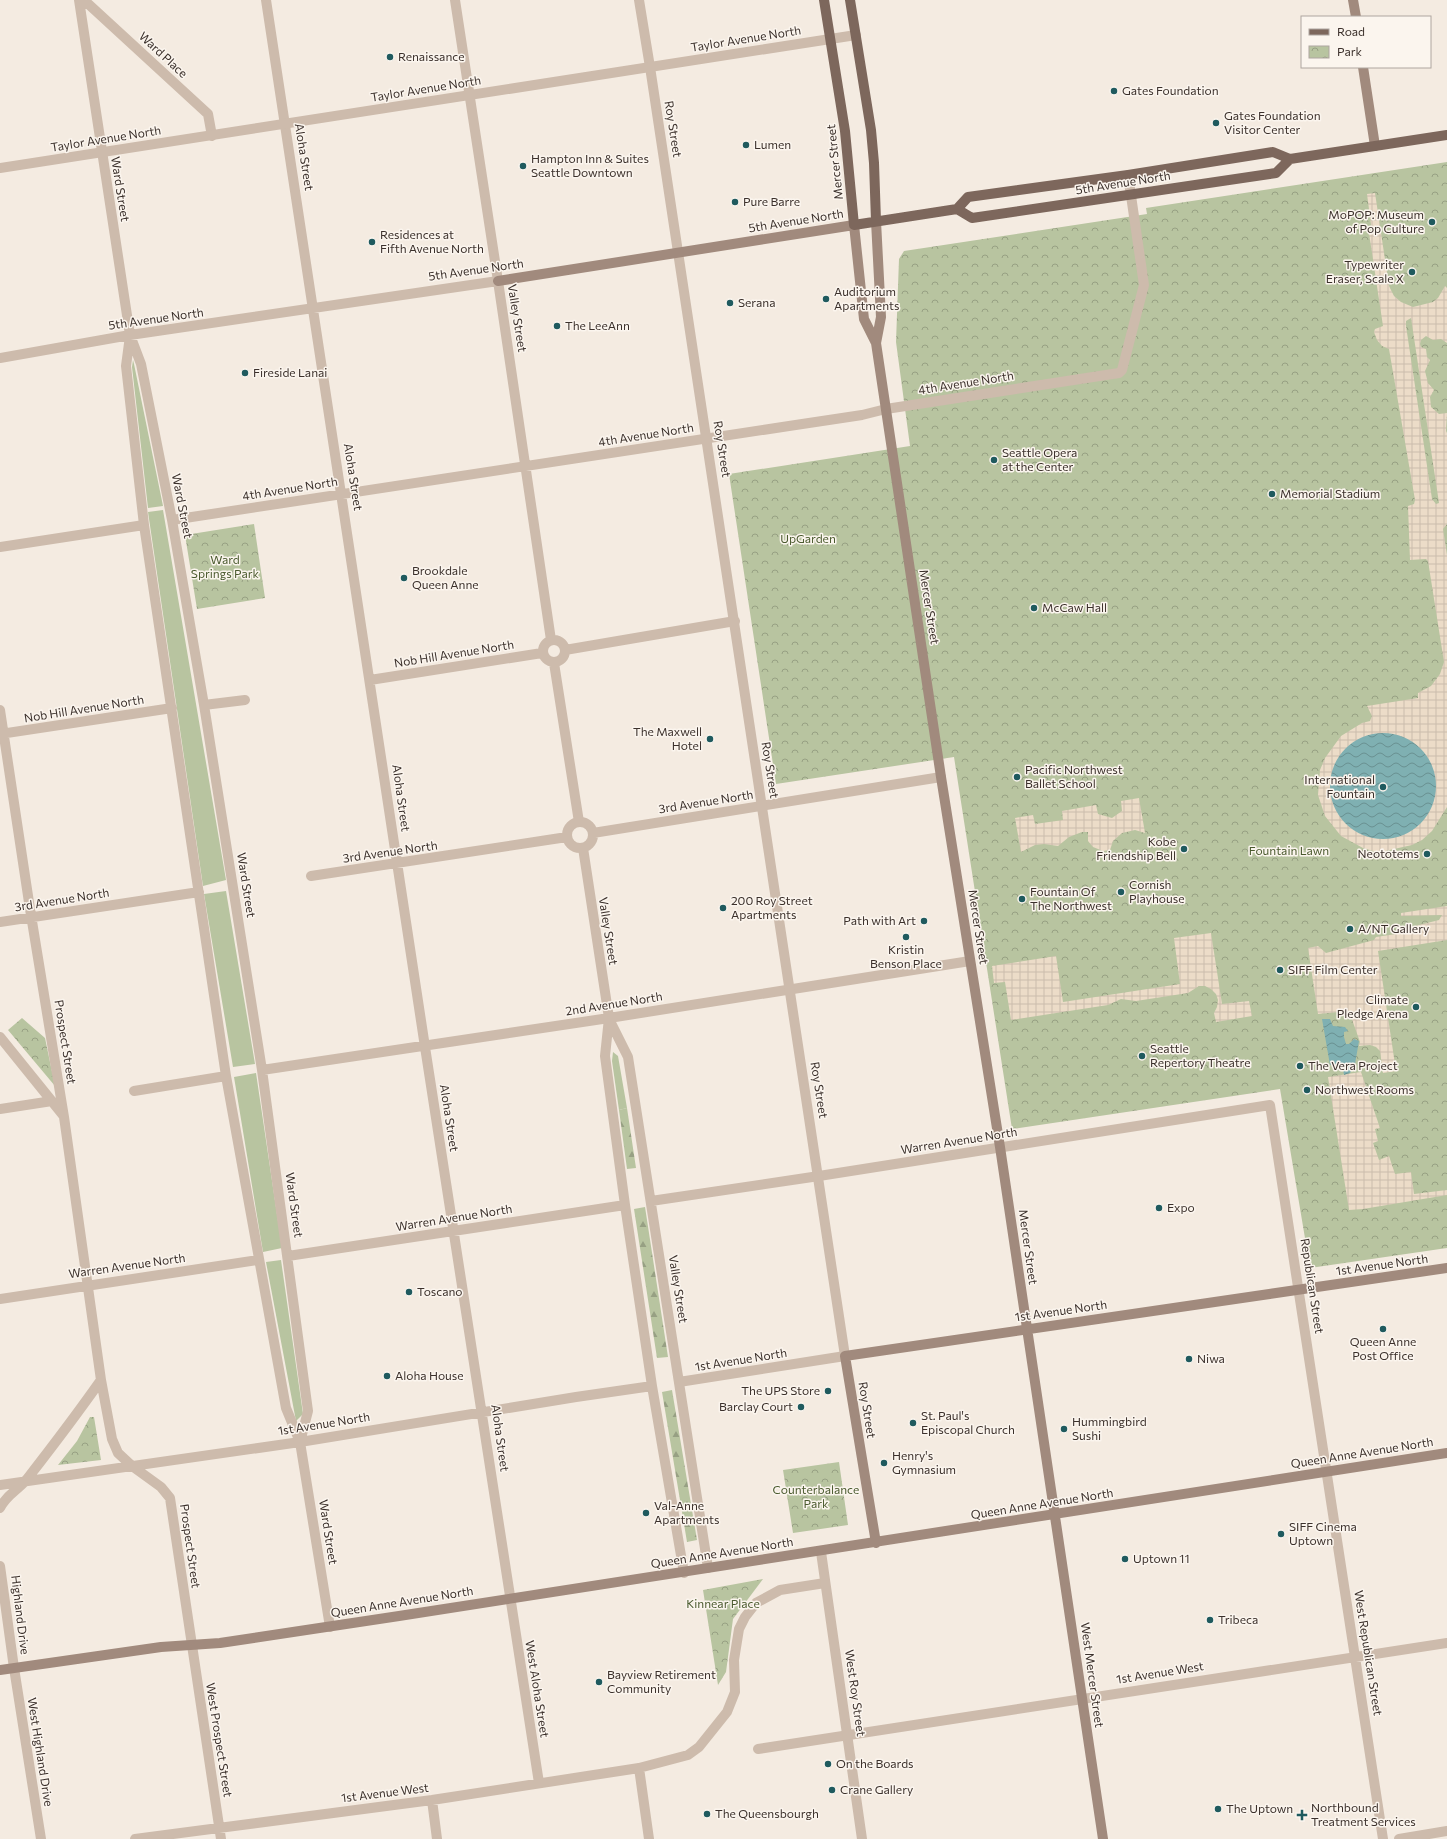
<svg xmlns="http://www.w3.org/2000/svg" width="1447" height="1839" font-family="Commissioner,sans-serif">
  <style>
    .green { fill: #b8c4a0 }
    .forest { fill: url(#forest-firs) }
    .park { fill: url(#park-crowns) }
    .plaza { fill: url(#plaza-grid); fill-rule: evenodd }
    .water { fill: url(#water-waves) }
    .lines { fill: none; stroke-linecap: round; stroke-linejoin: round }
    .minor { stroke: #cdbbac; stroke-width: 10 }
    .tertiary { stroke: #cdbbac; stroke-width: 10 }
    .secondary { stroke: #a18a7d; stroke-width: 10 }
    .primary { stroke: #7d675c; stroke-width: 10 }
    .poi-dot { fill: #1f5a5e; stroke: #fbf5ee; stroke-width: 1.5 }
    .labels { text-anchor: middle; stroke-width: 3; stroke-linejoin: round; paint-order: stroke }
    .street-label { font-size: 12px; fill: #3b302b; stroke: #fbf5ee }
    .poi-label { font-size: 12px; fill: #3b302b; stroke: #fbf5ee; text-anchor: start }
    .park-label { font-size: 12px; fill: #4a5a2e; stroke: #fbf5ee }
  </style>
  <defs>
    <pattern id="forest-firs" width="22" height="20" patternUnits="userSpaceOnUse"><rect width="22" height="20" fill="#b8c4a0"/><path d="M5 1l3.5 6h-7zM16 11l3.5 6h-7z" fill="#97a083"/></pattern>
    <pattern id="park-crowns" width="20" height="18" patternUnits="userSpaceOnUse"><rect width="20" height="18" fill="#b8c4a0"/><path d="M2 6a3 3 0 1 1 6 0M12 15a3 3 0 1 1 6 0" fill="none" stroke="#97a083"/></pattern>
    <pattern id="plaza-grid" width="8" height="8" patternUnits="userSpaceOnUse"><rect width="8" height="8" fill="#ecdcc8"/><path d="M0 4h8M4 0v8" fill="none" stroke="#cbbdac"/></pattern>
    <pattern id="water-waves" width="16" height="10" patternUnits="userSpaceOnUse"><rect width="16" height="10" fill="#7fb0b2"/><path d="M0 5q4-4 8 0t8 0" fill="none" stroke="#699091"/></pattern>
  </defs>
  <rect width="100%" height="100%" fill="#f4ebe1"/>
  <path class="green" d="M 133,360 L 134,364 L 163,506 L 148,508 L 132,367 Z
    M 163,510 L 226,880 L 203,886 L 148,512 Z
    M 226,891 L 255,1064 L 233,1067 L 204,894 Z
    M 613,1052 L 618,1056 L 627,1108 L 619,1110 L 612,1061 Z
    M 256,1073 L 282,1248 L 263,1252 L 234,1077 Z
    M 281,1260 L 303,1414 L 296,1421 L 266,1262 Z"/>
  <path class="forest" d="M 627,1108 L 636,1168 L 627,1169 L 619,1110 Z
    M 645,1207 L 668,1357 L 657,1358 L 634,1209 Z
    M 672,1390 L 697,1540 L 687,1542 L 662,1392 Z"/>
  <path class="park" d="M 1447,162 L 1447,1248 L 1310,1268 L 1280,1089 L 1012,1129 L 954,757 L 776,784 L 729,474 L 910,446 L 896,342 L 899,259 L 904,251 L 1147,214 L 1146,208 Z
    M 254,524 L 265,598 L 197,609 L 185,535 Z
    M 22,1018 L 45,1038 L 55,1086 L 8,1030 Z
    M 90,1417 L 94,1417 L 101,1460 L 58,1465 L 77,1441 Z
    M 839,1462 L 848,1525 L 793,1533 L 783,1470 Z
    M 763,1579 L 733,1619 L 726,1672 L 718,1685 L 703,1590 Z"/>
  <path class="plaza" d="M 1375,193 L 1389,286 L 1394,296 L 1401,302 L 1413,307 L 1433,302 L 1438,298 L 1445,286 L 1447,288 L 1447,343 L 1441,339 L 1433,340 L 1426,336 L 1421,340 L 1420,344 L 1421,347 L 1426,349 L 1427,357 L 1430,360 L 1425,371 L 1428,383 L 1434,390 L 1430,397 L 1431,407 L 1439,414 L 1447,413 L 1446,431 L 1447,433 L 1447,524 L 1443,529 L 1447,555 L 1447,807 L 1432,831 L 1422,840 L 1412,845 L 1385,851 L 1373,851 L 1363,848 L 1341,836 L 1325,816 L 1318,795 L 1320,770 L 1325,758 L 1341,736 L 1362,723 L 1370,721 L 1372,716 L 1367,706 L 1418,698 L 1418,693 L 1431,686 L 1440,674 L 1444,662 L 1428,561 L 1426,559 L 1410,560 L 1408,506 L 1414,504 L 1415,500 L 1389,349 L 1382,346 L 1377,340 L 1374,332 L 1375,329 L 1383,326 L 1369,233 L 1372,232 L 1367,194 ZM 1411,318 L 1439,503 L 1436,504 L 1432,499 L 1406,326 L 1406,321 Z
    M 1139,798 L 1145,833 L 1135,830 L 1122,833 L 1113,841 L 1110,850 L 1103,851 L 1093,847 L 1088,841 L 1088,832 L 1082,832 L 1069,837 L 1058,846 L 1044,844 L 1035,845 L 1021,852 L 1015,818 L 1033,815 L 1035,824 L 1063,820 L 1062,811 L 1096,805 L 1098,814 L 1112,818 L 1122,811 L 1121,801 Z
    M 1447,906 L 1447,940 L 1378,951 L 1396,1071 L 1383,1073 L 1380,1051 L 1376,1047 L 1370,1045 L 1359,1046 L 1360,1042 L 1349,1011 L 1318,1014 L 1308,948 L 1318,946 L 1326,953 L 1374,940 L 1376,937 L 1403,933 L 1403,929 L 1439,920 L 1442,915 L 1401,916 L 1401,913 Z
    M 1211,933 L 1222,1004 L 1249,1001 L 1252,1016 L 1216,1022 L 1214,1013 L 1217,1007 L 1218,1000 L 1216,994 L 1211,989 L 1205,986 L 1199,986 L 1188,993 L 1136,1001 L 1121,999 L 1108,1005 L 1011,1020 L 1005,982 L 994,983 L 992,966 L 1056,956 L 1063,1002 L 1180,984 L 1174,938 Z
    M 1361,1072 L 1380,1128 L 1375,1129 L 1378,1141 L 1373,1143 L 1379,1160 L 1389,1156 L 1395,1174 L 1411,1172 L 1414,1194 L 1447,1190 L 1447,1195 L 1363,1209 L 1349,1210 L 1328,1077 Z"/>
  <path class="water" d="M1330 786a53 53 0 1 1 106 0a53 53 0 1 1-106 0Z
    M 1322,1019 L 1330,1019 L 1333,1026 L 1345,1027 L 1348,1031 L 1344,1032 L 1344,1037 L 1346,1044 L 1349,1044 L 1354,1039 L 1359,1041 L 1355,1064 L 1350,1073 L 1344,1075 L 1343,1069 L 1337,1070 L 1335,1064 L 1330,1065 Z"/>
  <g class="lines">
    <path class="minor" d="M 79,0 L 130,335 L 141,364 L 172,520 L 204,705 L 262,1070 L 308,1411 L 300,1442
      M 84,0 L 208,114 L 212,136
      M 266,0 L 425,1047 L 539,1783
      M 639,0 L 650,67
      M 130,336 L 126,366 L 144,525 L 226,1076 L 286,1408 L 300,1442 L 330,1627
      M 0,358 L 130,335 L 498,281 L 551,640
      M 172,520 L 789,426 L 862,415 L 886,409 L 1119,373 L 1122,370 L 1144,285 L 1128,175
      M 0,547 L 144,525
      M543 651a11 11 0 1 1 22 0a11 11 0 1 1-22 0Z
      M 565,650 L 735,621
      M 554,663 L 579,822
      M 370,680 L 542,653
      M 204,705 L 245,700
      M 0,710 L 30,909 L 64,1117 L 101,1380 C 77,1414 52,1447 27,1479 C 18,1490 6,1495 0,1508
      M 0,734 L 172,708
      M567 835a13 13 0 1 1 26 0a13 13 0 1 1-26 0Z
      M 593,833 L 941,777
      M 583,848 L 609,1018 L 605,1056 L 625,1205 L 652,1386 L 684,1573
      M 311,876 L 567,837
      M 0,922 L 199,892
      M 609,1019 L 628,1057 L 708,1568
      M 0,1037 L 63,1115
      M 262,1070 L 609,1018 L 970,961
      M 134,1091 L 226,1076
      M 0,1109 L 52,1101
      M 651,1201 L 819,1176 L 1270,1105 L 1383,1839
      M 288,1256 L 625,1205
      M 0,1299 L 258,1260
      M 101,1380 L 112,1439 L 118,1453 L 132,1466 L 161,1487 L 170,1498 L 221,1839
      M 679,1382 L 845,1356
      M 0,1485 L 300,1442 L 576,1397 L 652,1386
      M 0,1566 L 14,1668 L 41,1839
      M 758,1749 L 1447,1643
      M 639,1768 L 649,1839
      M 432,1800 L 437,1839
      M 135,1839 L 432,1800 L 639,1768 L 688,1755 L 699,1747 L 727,1712 L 735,1692 L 734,1660 L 739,1629 L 745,1617 L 756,1603 L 780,1590 L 825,1583
      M 1399,1839 L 1447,1831"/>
    <path class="tertiary" d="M 455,0 L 498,281
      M 650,67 L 845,1356
      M 0,168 L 856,35
      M 821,1552 L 862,1839"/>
    <path class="secondary" d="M 1353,0 L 1356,17
      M 1363,67 L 1375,146
      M 876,221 L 881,317 L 876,343 L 941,777 L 1000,1147 L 1103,1839
      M 498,281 L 854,225 L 864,319 L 876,343
      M 876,1543 L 845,1356 L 1447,1268
      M 0,1670 L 161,1647 L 220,1643 L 399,1616 L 1447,1453"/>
    <path class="primary" d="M 824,0 L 845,131 L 854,225 L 957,209 L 968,197 L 1128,175 L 1273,152 L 1290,159 L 1447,135
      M 850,0 L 871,130 L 874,163 L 876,221
      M 957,209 L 972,218 L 1276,173 L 1290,159"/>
  </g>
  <g class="poi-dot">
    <circle cx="390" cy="57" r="4"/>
    <circle cx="1114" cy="91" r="4"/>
    <circle cx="1216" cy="123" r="4"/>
    <circle cx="746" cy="145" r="4"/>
    <circle cx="523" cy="166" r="4"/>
    <circle cx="735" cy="202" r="4"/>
    <circle cx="1432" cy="222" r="4"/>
    <circle cx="372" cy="242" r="4"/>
    <circle cx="1412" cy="272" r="4"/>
    <circle cx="826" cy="299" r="4"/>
    <circle cx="730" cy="303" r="4"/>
    <circle cx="557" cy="326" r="4"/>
    <circle cx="245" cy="373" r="4"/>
    <circle cx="994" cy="460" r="4"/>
    <circle cx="1272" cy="494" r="4"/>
    <circle cx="404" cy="578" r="4"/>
    <circle cx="1034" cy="608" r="4"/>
    <circle cx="710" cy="739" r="4"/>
    <circle cx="1017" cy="777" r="4"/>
    <circle cx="1383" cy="787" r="4"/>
    <circle cx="1184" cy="849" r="4"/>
    <circle cx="1427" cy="854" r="4"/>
    <circle cx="1121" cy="892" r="4"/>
    <circle cx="1022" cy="899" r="4"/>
    <circle cx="723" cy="908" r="4"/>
    <circle cx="924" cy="921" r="4"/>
    <circle cx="1350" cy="929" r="4"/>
    <circle cx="906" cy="937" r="4"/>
    <circle cx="1280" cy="970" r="4"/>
    <circle cx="1416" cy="1007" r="4"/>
    <circle cx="1142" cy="1056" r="4"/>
    <circle cx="1300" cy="1066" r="4"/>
    <circle cx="1307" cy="1090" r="4"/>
    <circle cx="1159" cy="1208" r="4"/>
    <circle cx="409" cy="1292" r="4"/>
    <circle cx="1383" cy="1329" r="4"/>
    <circle cx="1189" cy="1359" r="4"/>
    <circle cx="387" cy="1376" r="4"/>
    <circle cx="828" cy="1391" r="4"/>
    <circle cx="801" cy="1407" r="4"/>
    <circle cx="913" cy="1423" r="4"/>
    <circle cx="1064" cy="1429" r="4"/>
    <circle cx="884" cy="1463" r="4"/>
    <circle cx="646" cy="1513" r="4"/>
    <circle cx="1281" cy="1534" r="4"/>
    <circle cx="1125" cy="1559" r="4"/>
    <circle cx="1210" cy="1620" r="4"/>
    <circle cx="599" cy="1682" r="4"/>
    <circle cx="828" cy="1764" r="4"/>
    <circle cx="832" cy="1790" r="4"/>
    <circle cx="1218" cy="1809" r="4"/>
    <circle cx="707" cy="1814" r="4"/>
    <path d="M1300 1809h4v4h4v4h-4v4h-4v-4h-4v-4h4z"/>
  </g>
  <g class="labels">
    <g class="street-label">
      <text transform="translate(746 39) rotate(-9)" y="4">Taylor Avenue North</text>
      <text transform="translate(163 55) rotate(43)" y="4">Ward Place</text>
      <text transform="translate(426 89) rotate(-9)" y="4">Taylor Avenue North</text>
      <text transform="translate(673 129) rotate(81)" y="4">Roy Street</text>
      <text transform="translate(106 139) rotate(-9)" y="4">Taylor Avenue North</text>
      <text transform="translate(304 157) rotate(81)" y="4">Aloha Street</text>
      <text transform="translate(835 162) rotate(-96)" y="4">Mercer Street</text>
      <text transform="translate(1123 183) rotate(-9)" y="4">5th Avenue North</text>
      <text transform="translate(120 189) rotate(81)" y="4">Ward Street</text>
      <text transform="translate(796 221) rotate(-9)" y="4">5th Avenue North</text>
      <text transform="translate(476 270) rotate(-8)" y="4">5th Avenue North</text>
      <text transform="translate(517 318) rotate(81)" y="4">Valley Street</text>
      <text transform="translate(156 319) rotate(-8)" y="4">5th Avenue North</text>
      <text transform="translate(966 383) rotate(-9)" y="4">4th Avenue North</text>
      <text transform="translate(646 435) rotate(-9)" y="4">4th Avenue North</text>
      <text transform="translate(722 449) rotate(81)" y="4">Roy Street</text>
      <text transform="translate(353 477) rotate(81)" y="4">Aloha Street</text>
      <text transform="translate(290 489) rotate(-9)" y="4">4th Avenue North</text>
      <text transform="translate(182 506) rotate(79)" y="4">Ward Street</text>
      <text transform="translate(929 607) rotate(81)" y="4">Mercer Street</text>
      <text transform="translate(454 654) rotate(-9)" y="4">Nob Hill Avenue North</text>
      <text transform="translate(84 709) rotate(-9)" y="4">Nob Hill Avenue North</text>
      <text transform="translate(770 770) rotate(81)" y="4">Roy Street</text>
      <text transform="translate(401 798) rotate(82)" y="4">Aloha Street</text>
      <text transform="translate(706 802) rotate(-9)" y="4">3rd Avenue North</text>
      <text transform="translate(390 852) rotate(-8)" y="4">3rd Avenue North</text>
      <text transform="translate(246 885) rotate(81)" y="4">Ward Street</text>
      <text transform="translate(62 900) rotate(-9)" y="4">3rd Avenue North</text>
      <text transform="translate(978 927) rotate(81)" y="4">Mercer Street</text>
      <text transform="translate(608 931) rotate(81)" y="4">Valley Street</text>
      <text transform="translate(614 1004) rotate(-9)" y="4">2nd Avenue North</text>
      <text transform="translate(65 1042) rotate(81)" y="4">Prospect Street</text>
      <text transform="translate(819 1090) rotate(81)" y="4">Roy Street</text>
      <text transform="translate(449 1118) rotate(81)" y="4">Aloha Street</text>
      <text transform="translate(959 1141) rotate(-9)" y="4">Warren Avenue North</text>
      <text transform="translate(294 1205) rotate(82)" y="4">Ward Street</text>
      <text transform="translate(454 1218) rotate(-9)" y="4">Warren Avenue North</text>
      <text transform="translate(1028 1247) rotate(82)" y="4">Mercer Street</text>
      <text transform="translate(1382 1265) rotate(-8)" y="4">1st Avenue North</text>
      <text transform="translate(127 1266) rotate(-8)" y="4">Warren Avenue North</text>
      <text transform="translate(1312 1286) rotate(81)" y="4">Republican Street</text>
      <text transform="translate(678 1289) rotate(81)" y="4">Valley Street</text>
      <text transform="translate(1061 1311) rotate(-8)" y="4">1st Avenue North</text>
      <text transform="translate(741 1360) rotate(-9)" y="4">1st Avenue North</text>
      <text transform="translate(867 1410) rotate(81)" y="4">Roy Street</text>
      <text transform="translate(324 1424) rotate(-9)" y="4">1st Avenue North</text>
      <text transform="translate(500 1438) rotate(82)" y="4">Aloha Street</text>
      <text transform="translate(1362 1453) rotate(-9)" y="4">Queen Anne Avenue North</text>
      <text transform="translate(1042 1504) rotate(-9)" y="4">Queen Anne Avenue North</text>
      <text transform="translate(328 1532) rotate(81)" y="4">Ward Street</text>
      <text transform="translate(190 1546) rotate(82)" y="4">Prospect Street</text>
      <text transform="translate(722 1553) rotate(-9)" y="4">Queen Anne Avenue North</text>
      <text transform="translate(402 1602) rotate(-9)" y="4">Queen Anne Avenue North</text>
      <text transform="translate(20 1615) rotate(83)" y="4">Highland Drive</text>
      <text transform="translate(1368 1653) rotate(81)" y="4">West Republican Street</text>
      <text transform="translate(1160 1673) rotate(-9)" y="4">1st Avenue West</text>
      <text transform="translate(1092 1675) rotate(82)" y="4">West Mercer Street</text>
      <text transform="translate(537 1689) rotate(81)" y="4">West Aloha Street</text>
      <text transform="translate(855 1693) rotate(82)" y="4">West Roy Street</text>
      <text transform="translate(219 1740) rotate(81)" y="4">West Prospect Street</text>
      <text transform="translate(40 1752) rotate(81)" y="4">West Highland Drive</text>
      <text transform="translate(385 1793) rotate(-7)" y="4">1st Avenue West</text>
    </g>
    <g class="poi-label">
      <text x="398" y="61">Renaissance</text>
      <text x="1122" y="95">Gates Foundation</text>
      <text x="1224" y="120">Gates Foundation<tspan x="1224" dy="14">Visitor Center</tspan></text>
      <text x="754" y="149">Lumen</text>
      <text x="531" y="163">Hampton Inn &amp; Suites<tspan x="531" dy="14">Seattle Downtown</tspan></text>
      <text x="743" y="206">Pure Barre</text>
      <text x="1424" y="219" text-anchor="end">MoPOP: Museum<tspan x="1424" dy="14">of Pop Culture</tspan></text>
      <text x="380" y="239">Residences at<tspan x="380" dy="14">Fifth Avenue North</tspan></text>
      <text x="1404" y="269" text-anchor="end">Typewriter<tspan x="1404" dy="14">Eraser, Scale X</tspan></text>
      <text x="834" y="296">Auditorium<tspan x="834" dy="14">Apartments</tspan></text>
      <text x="738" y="307">Serana</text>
      <text x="565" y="330">The LeeAnn</text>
      <text x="253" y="377">Fireside Lanai</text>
      <text x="1002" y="457">Seattle Opera<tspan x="1002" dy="14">at the Center</tspan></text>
      <text x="1280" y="498">Memorial Stadium</text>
      <text x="412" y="575">Brookdale<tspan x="412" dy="14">Queen Anne</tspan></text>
      <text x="1042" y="612">McCaw Hall</text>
      <text x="702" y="736" text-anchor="end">The Maxwell<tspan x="702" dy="14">Hotel</tspan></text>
      <text x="1025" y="774">Pacific Northwest<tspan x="1025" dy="14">Ballet School</tspan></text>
      <text x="1375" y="784" text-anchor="end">International<tspan x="1375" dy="14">Fountain</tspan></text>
      <text x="1176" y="846" text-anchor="end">Kobe<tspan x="1176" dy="14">Friendship Bell</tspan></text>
      <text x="1419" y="858" text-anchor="end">Neototems</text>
      <text x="1129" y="889">Cornish<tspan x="1129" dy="14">Playhouse</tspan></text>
      <text x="1030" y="896">Fountain Of<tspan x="1030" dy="14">The Northwest</tspan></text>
      <text x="731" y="905">200 Roy Street<tspan x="731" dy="14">Apartments</tspan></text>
      <text x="916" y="925" text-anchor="end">Path with Art</text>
      <text x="1358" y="933">A/NT Gallery</text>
      <text x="906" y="954" text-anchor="middle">Kristin<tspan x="906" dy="14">Benson Place</tspan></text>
      <text x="1288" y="974">SIFF Film Center</text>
      <text x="1408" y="1004" text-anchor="end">Climate<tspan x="1408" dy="14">Pledge Arena</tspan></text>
      <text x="1150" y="1053">Seattle<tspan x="1150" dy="14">Repertory Theatre</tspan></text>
      <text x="1308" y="1070">The Vera Project</text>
      <text x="1315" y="1094">Northwest Rooms</text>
      <text x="1167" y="1212">Expo</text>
      <text x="417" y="1296">Toscano</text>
      <text x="1383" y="1346" text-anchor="middle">Queen Anne<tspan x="1383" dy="14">Post Office</tspan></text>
      <text x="1197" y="1363">Niwa</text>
      <text x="395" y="1380">Aloha House</text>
      <text x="820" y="1395" text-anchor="end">The UPS Store</text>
      <text x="793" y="1411" text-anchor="end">Barclay Court</text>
      <text x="921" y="1420">St. Paul's<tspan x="921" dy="14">Episcopal Church</tspan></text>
      <text x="1072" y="1426">Hummingbird<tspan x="1072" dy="14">Sushi</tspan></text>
      <text x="892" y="1460">Henry's<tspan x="892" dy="14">Gymnasium</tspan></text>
      <text x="654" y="1510">Val-Anne<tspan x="654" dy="14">Apartments</tspan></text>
      <text x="1289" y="1531">SIFF Cinema<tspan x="1289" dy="14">Uptown</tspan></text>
      <text x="1133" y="1563">Uptown 11</text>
      <text x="1218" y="1624">Tribeca</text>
      <text x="607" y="1679">Bayview Retirement<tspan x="607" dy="14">Community</tspan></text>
      <text x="836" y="1768">On the Boards</text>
      <text x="840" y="1794">Crane Gallery</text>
      <text x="1311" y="1812">Northbound<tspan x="1311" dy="14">Treatment Services</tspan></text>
      <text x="1226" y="1813">The Uptown</text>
      <text x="715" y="1818">The Queensbourgh</text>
    </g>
    <g class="park-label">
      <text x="808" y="543">UpGarden</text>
      <text x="225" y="564">Ward<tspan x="225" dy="14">Springs Park</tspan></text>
      <text x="1289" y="855">Fountain Lawn</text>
      <text x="816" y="1494">Counterbalance<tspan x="816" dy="14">Park</tspan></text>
      <text x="723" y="1608">Kinnear Place</text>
    </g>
  </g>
  <rect x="1301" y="16" width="130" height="52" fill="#fbf5ee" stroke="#aea6a0"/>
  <rect x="1309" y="29" width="20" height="6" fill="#7d675c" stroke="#aea6a0"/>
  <text x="1337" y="36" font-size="12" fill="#3b302b">Road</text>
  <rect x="1309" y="46" width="20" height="12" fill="url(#park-crowns)" stroke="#aea6a0"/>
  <text x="1337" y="56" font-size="12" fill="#3b302b">Park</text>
</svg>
